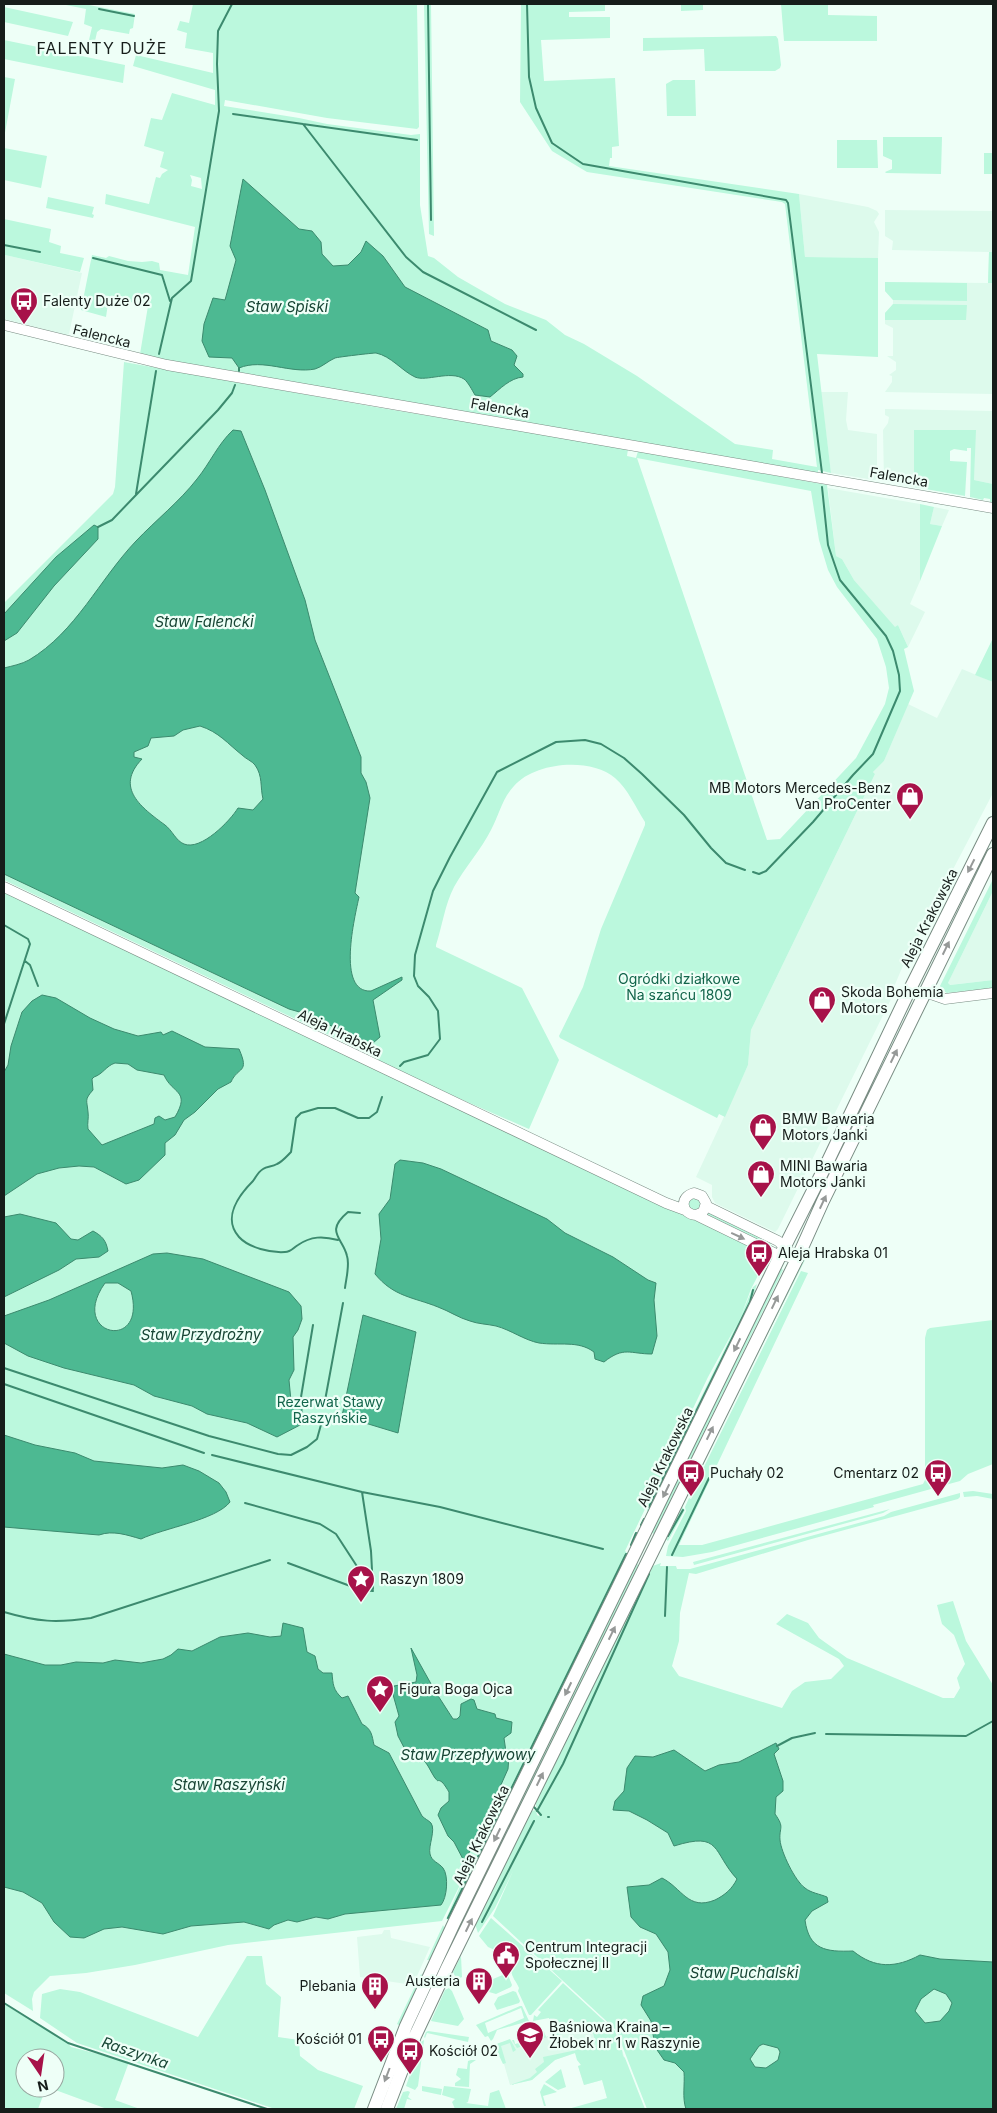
<svg xmlns="http://www.w3.org/2000/svg" width="997" height="2113" font-family="Inter,sans-serif">
  <style>
    .built { fill: #ddfaec }
    .green { fill: #bbf8dd; fill-rule: evenodd }
    .water { fill: #4db992; stroke: #3c8a6e; fill-rule: evenodd }
    .lines { fill: none; stroke-linecap: round; stroke-linejoin: round }
    .stream { stroke: #3c8a6e; stroke-width: 2 }
    .minor-casing { stroke: #798c83; stroke-width: 11 }
    .major-casing { stroke: #798c83; stroke-width: 14 }
    .minor { stroke: #fff; stroke-width: 10 }
    .major { stroke: #fff; stroke-width: 12 }
    .oneway { fill: #969998 }
    .labels { text-anchor: middle; stroke-width: 4.5; stroke-linejoin: round; paint-order: stroke }
    .poi-label { font-size: 14px; fill: #161d1a; stroke: #eefff7; text-anchor: start }
    .street-label { font-size: 14px; fill: #161d1a; stroke: #eefff7 }
    .park-label { font-size: 14px; fill: #12654b; stroke: #eefff7 }
    .water-label { font-size: 15px; font-style: italic; fill: #184635; stroke: #eefff7 }
    .quarter-label { font-size: 16px; letter-spacing: 1px; fill: #161d1a; stroke: #eefff7 }
  </style>
  <rect width="100%" height="100%" fill="#eefff7"/>
  <path class="built" d="M 799,194 L 868,207 L 877,211 L 879,214 L 874,222 L 879,232 L 878,258 L 805,257 Z
    M 885,210 L 993,211 L 993,394 L 885,392 L 892,382 L 892,376 L 889,375 L 896,370 L 896,362 L 887,356 L 893,356 L 893,328 L 885,324 L 885,313 L 893,306 L 893,300 L 885,291 L 885,282 L 988,283 L 989,252 L 892,250 L 893,241 L 885,236 Z
    M 5,255 L 82,273 L 69,334 L 67,335 L 4,319 Z
    M 848,392 L 846,420 L 848,430 L 877,434 L 877,479 L 874,480 L 831,473 L 821,392 Z
    M 885,409 L 993,411 L 993,484 L 974,480 L 975,430 L 914,430 L 914,487 L 899,484 L 898,482 L 884,481 L 883,430 L 888,423 L 889,417 L 885,415 Z
    M 828,488 L 920,504 L 920,581 L 910,604 L 925,612 L 908,647 L 898,625 L 895,628 L 854,580 L 842,559 L 836,556 Z
    M 934,507 L 949,510 L 942,526 L 930,524 Z
    M 962,669 L 993,682 L 993,793 L 905,961 L 890,996 L 891,999 L 778,1229 L 775,1232 L 715,1203 L 712,1197 L 712,1185 L 696,1177 L 748,1065 L 751,1030 L 875,774 L 873,772 L 884,761 L 908,704 L 937,718 Z
    M 993,891 L 993,980 L 949,985 L 948,983 Z
    M 384,1930 L 390,1930 L 391,1938 L 430,1947 L 413,1985 L 360,1977 L 357,1937 L 382,1934 Z
    M 601,2018 L 615,2031 L 621,2047 L 618,2049 L 622,2050 L 632,2080 L 607,2098 L 602,2080 L 584,2085 L 578,2066 L 581,2065 L 575,2053 L 555,2060 L 532,2080 L 510,2085 L 498,2043 L 514,2040 L 515,2044 L 529,2041 L 532,2040 L 531,2035 L 544,2032 L 546,2037 L 552,2035 L 551,2030 Z"/>
  <path class="green" d="M 61,4 L 84,4 L 135,14 L 133,28 L 130,29 L 129,34 L 101,29 L 97,32 L 95,41 L 89,40 L 92,27 L 84,24 L 86,9 Z
    M 193,4 L 417,4 L 419,127 L 417,129 L 327,118 L 225,100 L 224,106 L 299,118 L 327,124 L 411,135 L 420,134 L 420,205 L 428,256 L 434,258 L 458,277 L 505,304 L 546,320 L 565,335 L 584,344 L 637,376 L 735,444 L 773,450 L 772,459 L 817,467 L 785,204 L 782,202 L 587,172 L 552,151 L 520,102 L 521,4 L 605,4 L 605,11 L 569,12 L 569,17 L 610,17 L 610,38 L 541,40 L 544,81 L 615,78 L 619,146 L 612,147 L 612,158 L 610,158 L 609,166 L 799,194 L 805,257 L 878,258 L 878,357 L 817,354 L 831,473 L 818,470 L 818,474 L 157,359 L 140,354 L 148,306 L 109,297 L 106,317 L 81,310 L 92,255 L 106,258 L 109,256 L 128,261 L 142,262 L 152,261 L 159,263 L 160,270 L 188,275 L 195,227 L 105,204 L 106,194 L 149,204 L 156,177 L 160,178 L 162,174 L 168,170 L 160,167 L 164,152 L 144,146 L 151,118 L 162,120 L 172,93 L 215,105 L 215,90 L 133,66 L 136,55 L 213,73 L 213,53 L 185,48 L 187,33 L 177,30 L 180,21 L 189,23 ZM 190,175 L 201,178 L 202,189 L 191,186 L 192,180 Z
    M 424,4 L 431,4 L 434,236 L 429,234 Z
    M 681,4 L 703,4 L 703,10 L 681,11 Z
    M 781,4 L 828,4 L 828,15 L 877,16 L 877,41 L 784,41 Z
    M 4,7 L 73,22 L 68,36 L 4,22 Z
    M 776,36 L 778,39 L 781,65 L 780,68 L 775,71 L 705,71 L 704,49 L 643,51 L 643,38 Z
    M 4,40 L 125,65 L 123,83 L 4,59 Z
    M 4,77 L 15,79 L 4,138 Z
    M 673,80 L 695,80 L 696,116 L 667,116 L 666,84 Z
    M 883,137 L 942,137 L 941,174 L 886,173 L 885,172 L 892,169 L 892,160 L 883,156 Z
    M 837,140 L 877,140 L 878,168 L 837,168 Z
    M 4,148 L 47,156 L 41,188 L 4,180 Z
    M 984,153 L 993,153 L 993,174 L 984,174 Z
    M 48,197 L 94,207 L 92,214 L 94,215 L 93,218 L 46,208 Z
    M 4,219 L 51,229 L 49,242 L 61,246 L 60,253 L 84,258 L 80,272 L 5,255 L 4,259 Z
    M 989,252 L 993,252 L 993,283 L 988,283 Z
    M 885,282 L 967,283 L 967,301 L 893,300 L 885,291 Z
    M 893,304 L 967,305 L 966,320 L 885,320 L 885,313 Z
    M 124,362 L 375,407 L 628,449 L 627,456 L 636,458 L 638,451 L 827,485 L 836,556 L 842,559 L 854,580 L 895,627 L 898,625 L 908,647 L 904,649 L 914,691 L 884,761 L 873,772 L 875,774 L 751,1030 L 748,1065 L 725,1117 L 719,1114 L 717,1118 L 560,1038 L 559,1036 L 583,987 L 601,929 L 645,825 L 645,822 C 636,808 628,789 615,778 C 590,757 535,762 514,786 C 502,799 499,815 491,830 C 481,850 465,867 454,887 C 445,904 442,927 436,945 L 436,947 L 522,988 L 559,1060 L 529,1129 L 372,1060 L 373,1056 L 4,880 L 4,630 L 29,587 L 4,614 L 4,603 L 113,494 L 115,487 ZM 637,458 L 811,491 L 819,540 L 828,570 L 837,587 L 877,639 L 886,667 L 889,688 L 885,704 L 856,758 L 780,839 L 767,840 Z
    M 914,430 L 976,430 L 974,480 L 993,484 L 993,502 L 990,502 L 990,499 L 984,498 L 983,500 L 970,497 L 971,448 L 967,448 L 967,451 L 954,449 L 950,451 L 950,461 L 967,462 L 965,496 L 914,487 Z
    M 920,504 L 934,507 L 930,524 L 942,526 L 920,581 Z
    M 993,638 L 993,682 L 975,675 Z
    M 993,879 L 993,891 L 948,983 L 950,985 L 993,980 L 993,988 L 947,993 L 942,990 L 940,986 Z
    M 4,890 L 765,1253 L 766,1260 L 751,1289 L 741,1316 L 753,1287 L 757,1284 L 750,1306 L 649,1512 L 647,1511 L 647,1507 L 737,1324 L 708,1377 L 625,1551 L 628,1554 L 514,1790 L 507,1787 L 504,1793 L 508,1801 L 450,1920 L 446,1919 L 464,1877 L 442,1921 L 228,1945 L 135,1965 L 86,1973 L 50,1976 L 34,1992 L 32,1999 L 33,2011 L 4,1993 Z
    M868 993a6 6 0 1 1 12 0a6 6 0 1 1-12 0Z
    M 691,1198 L 698,1198 L 702,1205 L 698,1211 L 689,1209 L 688,1202 Z
    M 707,1209 L 772,1241 L 769,1247 L 704,1213 Z
    M 806,1255 L 807,1256 L 693,1483 Z
    M 781,1268 L 783,1270 L 654,1534 L 651,1532 Z
    M 801,1271 L 808,1273 L 679,1545 L 702,1545 L 923,1484 L 925,1480 L 925,1338 L 927,1330 L 930,1328 L 993,1320 L 993,1464 L 968,1474 L 960,1481 L 873,1505 L 874,1507 L 712,1552 L 683,1557 L 666,1556 L 668,1546 L 686,1511 L 685,1507 L 689,1498 L 691,1499 L 692,1496 L 690,1495 Z
    M 973,1491 L 993,1494 L 993,1499 L 977,1496 L 964,1497 L 963,1492 Z
    M 960,1493 L 960,1497 L 958,1499 L 808,1540 L 696,1574 L 689,1573 L 680,1613 L 679,1641 L 672,1666 L 679,1676 L 782,1708 L 792,1691 L 805,1682 L 831,1679 L 844,1666 L 839,1659 L 776,1624 L 787,1614 L 808,1623 L 819,1638 L 847,1658 L 943,1698 L 954,1698 L 960,1688 L 957,1678 L 965,1664 L 954,1635 L 942,1624 L 937,1605 L 953,1601 L 966,1641 L 993,1685 L 993,2109 L 647,2109 L 616,2030 L 493,1916 L 513,1871 L 495,1908 L 478,1933 L 475,1924 L 531,1811 L 536,1810 L 537,1815 L 539,1816 L 540,1813 L 536,1807 L 536,1799 L 650,1567 L 661,1563 L 660,1566 L 676,1566 L 677,1569 L 690,1569 L 884,1516 L 891,1512 Z
    M 682,1507 L 685,1510 L 668,1541 L 664,1538 Z
    M 890,1509 L 883,1513 L 694,1565 L 693,1562 Z
    M 637,1562 L 638,1566 L 424,2005 L 422,2006 L 449,1946 Z
    M 491,1918 L 562,1981 L 531,2015 L 529,2015 L 518,1991 L 519,1988 C 516,1981 512,1978 511,1970 L 509,1968 L 504,1954 L 488,1947 L 479,1936 Z
    M 443,1925 L 445,1929 L 431,1960 L 427,1960 Z
    M 247,1956 L 262,1956 L 266,1984 L 281,1997 L 278,2037 L 299,2040 L 300,2056 L 318,2070 L 363,2086 L 354,2109 L 275,2109 L 77,2043 L 40,2018 L 42,1994 L 60,1989 L 80,1992 L 198,2037 Z
    M 461,1956 L 462,1977 L 457,1980 L 453,1972 Z
    M 421,1974 L 423,1976 L 402,2027 L 397,2024 Z
    M 505,1974 L 508,1975 L 512,1985 L 511,1987 L 496,1994 L 489,1992 L 486,1982 Z
    M 563,1983 L 615,2031 L 621,2047 L 618,2049 L 622,2050 L 623,2056 L 625,2058 L 645,2109 L 568,2109 L 607,2098 L 602,2080 L 584,2085 L 578,2066 L 581,2065 L 577,2060 L 575,2053 L 555,2060 L 532,2080 L 510,2085 L 530,2078 L 537,2072 L 535,2069 L 544,2062 L 543,2057 L 596,2046 L 592,2028 L 543,2038 L 541,2036 L 536,2037 L 535,2041 L 520,2044 L 520,2047 L 517,2048 L 512,2040 L 514,2040 L 515,2044 L 532,2040 L 531,2035 L 544,2032 L 546,2037 L 552,2035 L 549,2018 L 533,2021 L 534,2015 L 537,2017 L 541,2012 L 538,2010 Z
    M 449,1988 L 452,1991 L 464,2019 L 458,2026 L 431,2021 L 445,1990 Z
    M 513,1991 L 516,1992 L 520,2001 L 519,2003 L 497,2010 L 494,2004 L 498,1997 Z
    M 4,2004 L 68,2043 L 71,2047 L 129,2062 L 115,2100 L 140,2109 L 107,2109 L 50,2088 L 55,2088 L 55,2058 L 25,2058 L 25,2088 L 46,2088 L 38,2109 L 4,2109 Z
    M 520,2006 L 522,2006 L 529,2021 L 497,2030 L 493,2039 L 491,2041 L 488,2036 L 485,2037 L 476,2025 ZM 521,2008 L 524,2018 L 488,2033 L 485,2023 Z
    M 428,2031 L 469,2037 L 468,2042 L 427,2033 L 425,2038 L 424,2037 L 426,2032 Z
    M 510,2039 L 516,2050 L 513,2052 L 510,2043 L 501,2046 L 506,2063 L 503,2064 L 494,2045 Z
    M 424,2040 L 418,2086 L 415,2090 L 406,2086 L 421,2042 Z
    M 471,2060 L 476,2060 L 470,2064 L 469,2087 L 455,2086 L 455,2083 L 461,2079 L 456,2075 L 458,2068 L 467,2069 L 468,2061 Z
    M 561,2069 L 566,2087 L 558,2090 L 545,2082 Z
    M 544,2084 L 557,2092 L 543,2096 L 546,2106 L 544,2106 L 540,2092 Z
    M 422,2086 L 442,2089 L 441,2095 L 422,2091 Z
    M 444,2086 L 471,2089 L 468,2102 L 466,2103 L 488,2106 L 490,2093 L 499,2090 L 506,2109 L 455,2109 L 452,2102 L 455,2099 L 442,2095 Z
    M 408,2091 L 410,2092 L 408,2097 L 412,2100 L 407,2099 L 404,2109 L 396,2109 L 403,2092 Z"/>
  <path class="water" d="M 243,179 L 299,229 L 312,231 L 321,242 L 322,254 L 333,266 L 348,265 L 361,252 L 366,241 L 383,256 L 405,287 L 488,330 L 491,341 L 512,350 L 517,356 L 514,365 L 523,374 L 523,377 C 510,378 500,389 490,397 L 475,395 C 472,390 468,382 464,379 C 450,370 426,382 415,377 C 402,371 391,356 376,353 C 372,353 338,357 335,358 C 328,361 322,367 315,369 C 290,374 263,358 239,368 L 232,358 L 209,357 L 202,341 L 204,324 L 213,298 L 225,300 L 236,260 L 230,246 Z
    M 233,430 L 241,431 L 265,490 L 305,600 L 315,640 L 361,757 L 361,773 L 366,782 L 370,798 L 355,893 L 359,897 C 355,916 336,993 371,991 L 402,977 L 402,980 L 373,1000 L 380,1037 L 373,1043 L 361,1041 L 310,1015 L 289,1009 L 4,874 L 4,668 C 12,666 22,664 29,660 C 76,632 99,580 136,541 C 155,521 180,501 197,479 C 210,463 218,444 233,430 ZM 200,726 C 219,732 228,744 242,755 C 246,759 252,761 255,765 C 263,776 260,787 263,799 L 253,810 L 238,808 C 230,821 201,851 184,844 C 176,841 172,830 165,825 C 142,808 114,788 142,759 L 134,757 L 134,752 L 148,746 L 151,738 L 174,736 L 183,730 Z
    M 94,525 L 98,527 L 98,539 L 54,586 L 17,633 L 4,641 L 4,614 L 56,557 Z
    M 42,995 L 56,998 L 90,1018 L 114,1029 L 138,1036 L 161,1032 L 163,1035 L 172,1031 L 205,1047 L 239,1049 C 250,1074 238,1066 231,1082 L 218,1089 L 195,1112 L 184,1120 L 175,1135 L 165,1143 L 165,1155 L 139,1180 L 126,1184 L 94,1167 L 79,1166 L 59,1168 L 37,1174 L 4,1196 L 4,1072 L 8,1065 L 11,1046 L 22,1012 L 32,1001 ZM 115,1063 L 128,1064 L 137,1070 L 164,1075 C 172,1094 191,1090 175,1117 L 165,1120 L 159,1116 L 155,1118 L 154,1124 L 102,1145 L 88,1129 C 87,1123 89,1118 88,1112 C 87,1100 84,1100 93,1090 L 92,1079 L 94,1077 C 103,1074 106,1066 115,1063 Z
    M 400,1160 L 423,1163 L 441,1169 L 547,1219 L 565,1233 L 613,1257 L 648,1280 L 656,1283 L 654,1300 L 657,1336 L 652,1354 C 630,1354 624,1346 604,1362 L 595,1359 L 594,1352 C 578,1340 559,1346 539,1343 C 524,1340 511,1330 496,1326 C 487,1324 478,1324 470,1321 C 459,1318 449,1311 438,1307 C 413,1297 394,1297 375,1274 L 381,1239 L 379,1214 L 390,1199 L 395,1164 Z
    M 20,1214 L 56,1223 L 71,1239 L 78,1240 L 93,1231 C 102,1236 106,1240 108,1251 L 99,1257 L 76,1259 L 59,1270 L 4,1297 L 4,1217 Z
    M 167,1253 L 203,1259 L 289,1292 L 301,1306 L 302,1319 L 298,1330 L 293,1337 L 294,1370 L 289,1380 L 291,1401 L 302,1403 L 302,1424 L 277,1437 L 247,1423 L 207,1414 L 192,1406 L 154,1396 L 134,1385 L 64,1368 L 28,1356 L 4,1343 L 4,1316 L 49,1300 L 153,1254 ZM 105,1283 L 118,1283 L 131,1291 C 148,1353 67,1336 105,1283 Z
    M 363,1315 L 416,1332 L 398,1433 L 342,1416 Z
    M 4,1435 L 35,1445 L 75,1453 L 94,1461 L 162,1468 L 183,1465 L 199,1471 L 219,1483 L 226,1492 L 230,1502 C 216,1520 164,1528 141,1539 C 127,1535 113,1530 99,1535 L 4,1527 Z
    M 283,1623 L 303,1628 L 307,1652 L 315,1656 L 318,1669 L 323,1673 L 332,1673 C 333,1684 333,1690 342,1698 L 348,1696 L 362,1724 C 372,1729 372,1736 374,1745 L 389,1753 L 422,1816 C 425,1819 428,1820 431,1823 C 436,1830 428,1846 430,1854 C 432,1862 438,1862 443,1868 C 449,1876 447,1898 441,1905 L 345,1914 L 328,1919 L 316,1917 L 297,1922 L 288,1920 L 274,1925 L 269,1929 L 244,1922 L 191,1926 L 163,1934 L 122,1927 L 104,1929 L 84,1938 L 70,1937 L 54,1922 L 42,1903 L 23,1892 L 4,1887 L 4,1654 L 45,1665 L 61,1665 L 76,1662 L 103,1663 L 115,1660 L 141,1663 L 163,1659 L 171,1655 L 178,1649 L 192,1651 L 220,1637 L 248,1633 L 270,1637 L 281,1636 Z
    M 411,1648 L 435,1691 L 453,1719 L 457,1719 L 460,1716 L 461,1704 L 471,1699 L 474,1700 L 477,1709 L 495,1714 L 496,1718 L 512,1722 L 511,1733 L 504,1738 L 506,1752 L 509,1756 L 508,1769 L 476,1841 L 464,1861 L 454,1842 L 448,1836 L 438,1815 L 441,1808 L 449,1801 L 449,1792 C 447,1789 445,1785 442,1782 C 436,1778 440,1784 435,1778 C 428,1768 425,1753 410,1759 L 398,1736 L 395,1722 L 399,1716 L 392,1691 L 394,1686 L 416,1682 L 417,1675 Z
    M 776,1743 L 779,1749 L 774,1754 L 783,1781 L 783,1791 L 776,1797 L 775,1814 C 785,1828 779,1827 780,1840 C 781,1852 795,1881 805,1888 C 811,1893 820,1894 827,1897 L 828,1902 L 812,1911 L 805,1920 C 809,1950 826,1952 853,1951 C 875,1969 896,1968 920,1955 L 940,1959 L 993,1962 L 993,2109 L 686,2109 C 682,2098 685,2084 684,2072 L 675,2063 L 664,2060 L 655,2047 L 651,2021 L 641,2005 L 643,1996 L 664,1986 L 670,1970 L 668,1952 L 656,1934 L 640,1927 L 631,1917 L 627,1887 L 649,1885 L 662,1878 C 682,1888 688,1911 715,1900 C 725,1895 732,1889 737,1879 C 712,1852 722,1831 674,1846 L 668,1833 L 647,1820 L 629,1811 L 613,1810 L 615,1801 L 624,1791 L 627,1768 L 635,1756 L 653,1757 L 674,1750 L 705,1771 L 719,1765 L 739,1762 ZM 934,1989 L 946,1994 L 952,2003 L 949,2011 L 940,2021 L 925,2023 L 915,2011 L 921,1999 ZM 763,2044 L 778,2048 L 780,2052 L 778,2060 L 766,2068 L 755,2067 L 750,2059 L 759,2046 Z"/>
  <g class="lines">
    <path class="stream" d="M 428,4 L 431,220
      M 527,4 L 529,77 L 536,108 L 552,143 L 583,164 L 786,200 L 788,203 L 822,473
      M 99,9 L 134,16
      M 233,114 L 303,124 L 406,257 L 423,272 L 536,330
      M 303,124 L 417,140
      M 4,245 L 40,252
      M 93,258 L 162,275 L 170,301
      M 159,354 L 172,298 L 191,281 L 194,263 L 219,111 L 217,64 L 218,31 L 232,4
      M 239,371 L 239,368
      M 136,494 L 156,371
      M 98,527 L 112,520 L 136,495 L 218,410 L 232,393 L 235,385
      M 753,872 L 759,874 L 766,871 L 813,822 L 853,775 L 873,754 L 900,691 L 899,675 L 893,651 L 886,636 L 840,580 L 828,545 L 822,487
      M 4,925 L 28,939 L 30,944 L 4,1024
      M 25,961 L 30,965 L 38,986
      M 400,1066 L 404,1062 L 428,1055 L 440,1039 L 438,1011 L 429,997 L 418,986 L 414,976 L 415,955 L 433,891 L 450,857 L 497,772 L 556,742 L 585,740 L 601,744 L 624,758 L 642,774 L 684,815 L 711,848 L 726,863 L 745,870
      M 338,1240 C 323,1236 311,1236 298,1245 C 293,1248 291,1252 285,1252 C 271,1253 249,1248 239,1237 C 222,1218 239,1195 253,1181 C 256,1177 258,1172 263,1169 C 267,1166 272,1167 277,1164 C 282,1162 287,1156 291,1152 L 296,1118 L 301,1113 L 318,1108 L 335,1108 L 358,1118 L 369,1118 L 377,1112 L 382,1097
      M 345,1288 C 346,1279 350,1265 347,1256 C 343,1238 324,1232 348,1212 L 360,1213
      M 4,1368 L 209,1436 L 278,1454 L 291,1455 L 307,1447 L 317,1439 L 322,1421
      M 4,1384 L 204,1453
      M 300,1403 L 313,1325
      M 324,1406 L 343,1303
      M 212,1455 L 362,1492 L 440,1507 L 603,1549
      M 362,1492 L 371,1551 L 373,1589
      M 245,1503 L 320,1524 L 336,1534 L 373,1591
      M 649,1507 L 750,1302 L 753,1290
      M 641,1525 L 644,1519
      M 668,1536 L 683,1510
      M 631,1545 L 636,1533
      M 672,1555 L 709,1478
      M 288,1563 L 361,1590 L 373,1591
      M 4,1612 C 38,1622 56,1623 91,1618 L 270,1560
      M 665,1616 L 667,1567
      M 826,1734 L 966,1736 L 993,1721
      M 777,1746 L 792,1738 L 815,1733
      M 534,1807 L 541,1815
      M 537,1811 L 563,1764 L 649,1574
      M 548,1817 L 549,1817
      M 448,1918 L 626,1554
      M 482,1922 L 534,1821
      M 4,2003 L 68,2043 L 267,2109"/>
    <g class="minor-casing">
      <path id="minor" d="M 4,325 L 167,365 L 993,508
        M 4,887 L 666,1203 L 685,1210
        M 925,992 L 945,999 L 993,993
        M 706,1206 L 778,1241 L 789,1251
        M 696,1215 L 703,1212 L 706,1203 L 702,1196 L 694,1193 C 679,1197 681,1214 696,1215 L 776,1254 L 797,1259"/>
    </g>
    <g class="major-casing">
      <path id="major" d="M 374,2109 L 406,2026 L 454,1923 L 780,1256 L 828,1161 L 909,991 L 993,823
        M 387,2109 L 415,2036 L 447,1968 L 797,1259 L 823,1201 L 993,854"/>
    </g>
    <use href="#minor" class="minor"/>
    <use href="#major" class="major"/>
  </g>
  <defs><path id="oneway-solid" d="M-6-.8H1V-3.2L6.5 0L1 3.2V.8H-6Z" transform="scale(1.25)"/></defs>
  <g class="oneway">
    <use href="#oneway-solid" transform="translate(971 866) rotate(117)"/>
    <use href="#oneway-solid" transform="translate(946 948) rotate(-64)"/>
    <use href="#oneway-solid" transform="translate(894 1056) rotate(-64)"/>
    <use href="#oneway-solid" transform="translate(823 1202) rotate(-65)"/>
    <use href="#oneway-solid" transform="translate(738 1236) rotate(25)"/>
    <use href="#oneway-solid" transform="translate(775 1302) rotate(-64)"/>
    <use href="#oneway-solid" transform="translate(737 1345) rotate(116)"/>
    <use href="#oneway-solid" transform="translate(710 1433) rotate(-64)"/>
    <use href="#oneway-solid" transform="translate(666 1491) rotate(116)"/>
    <use href="#oneway-solid" transform="translate(612 1633) rotate(-64)"/>
    <use href="#oneway-solid" transform="translate(568 1689) rotate(116)"/>
    <use href="#oneway-solid" transform="translate(540 1779) rotate(-64)"/>
    <use href="#oneway-solid" transform="translate(497 1835) rotate(116)"/>
    <use href="#oneway-solid" transform="translate(469 1925) rotate(-64)"/>
    <use href="#oneway-solid" transform="translate(387 2075) rotate(111)"/>
  </g>
  <defs>
    <g id="bus-pin" transform="scale(1.4375)"><path d="M0 17L-7.5 6A9.5 9.5 0 1 1 7.5 6Z" fill="#a71249" stroke="#eefff7"/><path d="M-5-6H5V4H4V6H2V4H-2V6H-4V4H-5ZM-3.5-4V0h7V-4ZM-3.5 1.2v1.5H-2V1.2ZM2 1.2v1.5H3.5V1.2Z" fill="#fff"/></g>
    <g id="shop-pin" transform="scale(1.4375)"><path d="M0 17L-7.5 6A9.5 9.5 0 1 1 7.5 6Z" fill="#a71249" stroke="#eefff7"/><path d="M-5-2.5h2.3a2.7 3.5 0 0 1 5.4 0H5L5.5 6h-11ZM-1.5-2.5h3a1.5 2.3 0 0 0-3 0Z" fill="#fff"/></g>
    <g id="sight-pin" transform="scale(1.4375)"><path d="M0 17L-7.5 6A9.5 9.5 0 1 1 7.5 6Z" fill="#a71249" stroke="#eefff7"/><path d="M0-6L1.8-2.2L6-1.7L2.9 1.2L3.7 5.4L0 3.3L-3.7 5.4L-2.9 1.2L-6-1.7L-1.8-2.2Z" fill="#fff"/></g>
    <g id="civic-pin" transform="scale(1.4375)"><path d="M0 17L-7.5 6A9.5 9.5 0 1 1 7.5 6Z" fill="#a71249" stroke="#eefff7"/><path d="M-.6-6.5H3V-4.5H.6V-3L4-1V1h2V6H-6V1h2V-1L-.6-3ZM-1.2 2.5V6h2.4V2.5Z" fill="#fff"/></g>
    <g id="building-pin" transform="scale(1.4375)"><path d="M0 17L-7.5 6A9.5 9.5 0 1 1 7.5 6Z" fill="#a71249" stroke="#eefff7"/><path d="M-4-6H4V6H1V3H-1V6H-4ZM-2.5-4.3h1.7v1.8h-1.7ZM.8-4.3h1.7v1.8H.8ZM-2.5-1h1.7V.8h-1.7ZM.8-1h1.7V.8H.8Z" fill="#fff"/></g>
    <g id="school-pin" transform="scale(1.4375)"><path d="M0 17L-7.5 6A9.5 9.5 0 1 1 7.5 6Z" fill="#a71249" stroke="#eefff7"/><path d="M0-5L7-2L0 1L-7-2ZM-4 1L0 2.5L4 1V4Q0 6-4 4Z" fill="#fff"/></g>
  </defs>
  <g fill-rule="evenodd">
    <use href="#bus-pin" x="24" y="301"/>
    <use href="#shop-pin" x="910" y="796"/>
    <use href="#shop-pin" x="822" y="1000"/>
    <use href="#shop-pin" x="763" y="1127"/>
    <use href="#shop-pin" x="761" y="1174"/>
    <use href="#bus-pin" x="759" y="1253"/>
    <use href="#bus-pin" x="691" y="1473"/>
    <use href="#bus-pin" x="938" y="1473"/>
    <use href="#sight-pin" x="361" y="1579"/>
    <use href="#sight-pin" x="380" y="1689"/>
    <use href="#civic-pin" x="506" y="1955"/>
    <use href="#building-pin" x="479" y="1981"/>
    <use href="#building-pin" x="375" y="1986"/>
    <use href="#school-pin" x="530" y="2035"/>
    <use href="#bus-pin" x="381" y="2039"/>
    <use href="#bus-pin" x="410" y="2051"/>
  </g>
  <g class="labels">
    <g class="poi-label">
      <text x="43" y="306">Falenty Duże 02</text>
      <text x="891" y="793" text-anchor="end">MB Motors Mercedes-Benz<tspan x="891" dy="16">Van ProCenter</tspan></text>
      <text x="841" y="997">Skoda Bohemia<tspan x="841" dy="16">Motors</tspan></text>
      <text x="782" y="1124">BMW Bawaria<tspan x="782" dy="16">Motors Janki</tspan></text>
      <text x="780" y="1171">MINI Bawaria<tspan x="780" dy="16">Motors Janki</tspan></text>
      <text x="778" y="1258">Aleja Hrabska 01</text>
      <text x="710" y="1478">Puchały 02</text>
      <text x="919" y="1478" text-anchor="end">Cmentarz 02</text>
      <text x="380" y="1584">Raszyn 1809</text>
      <text x="399" y="1694">Figura Boga Ojca</text>
      <text x="525" y="1952">Centrum Integracji<tspan x="525" dy="16">Społecznej II</tspan></text>
      <text x="460" y="1986" text-anchor="end">Austeria</text>
      <text x="356" y="1991" text-anchor="end">Plebania</text>
      <text x="549" y="2032">Baśniowa Kraina –<tspan x="549" dy="16">Żłobek nr 1 w Raszynie</tspan></text>
      <text x="362" y="2044" text-anchor="end">Kościół 01</text>
      <text x="429" y="2056">Kościół 02</text>
    </g>
    <g class="street-label">
      <text transform="translate(102 336) rotate(14)" y="5">Falencka</text>
      <text transform="translate(500 408) rotate(10)" y="5">Falencka</text>
      <text transform="translate(899 477) rotate(10)" y="5">Falencka</text>
      <text transform="translate(929 918) rotate(-63)" y="5">Aleja Krakowska</text>
      <text transform="translate(340 1033) rotate(26)" y="5">Aleja Hrabska</text>
      <text transform="translate(665 1457) rotate(-64)" y="5">Aleja Krakowska</text>
      <text transform="translate(481 1835) rotate(-64)" y="5">Aleja Krakowska</text>
    </g>
    <g class="park-label">
      <text x="679" y="984">Ogródki działkowe<tspan x="679" dy="16">Na szańcu 1809</tspan></text>
      <text x="330" y="1407">Rezerwat Stawy<tspan x="330" dy="16">Raszyńskie</tspan></text>
    </g>
    <g class="water-label">
      <text x="287" y="312">Staw Spiski</text>
      <text x="204" y="627">Staw Falencki</text>
      <text x="201" y="1340">Staw Przydrożny</text>
      <text x="468" y="1760">Staw Przepływowy</text>
      <text x="229" y="1790">Staw Raszyński</text>
      <text x="744" y="1978">Staw Puchalski</text>
      <text transform="translate(135 2053) rotate(19)" y="5">Raszynka</text>
    </g>
    <g class="quarter-label">
      <text x="102" y="54">FALENTY DUŻE</text>
    </g>
  </g>
  <rect width="997" height="2113" fill="none" stroke="#161d1a" stroke-width="10"/>
  <g transform="translate(40 2073) rotate(167)"><circle r="24" fill="#eefff7" stroke="#98a59f"/>
  <path d="M0-4L9 19L0 12L-9 19Z" fill="#a71249"/>
  <text y="-8" font-size="14" font-weight="bold" text-anchor="middle" fill="#161d1a">N</text>
  </g>
</svg>
